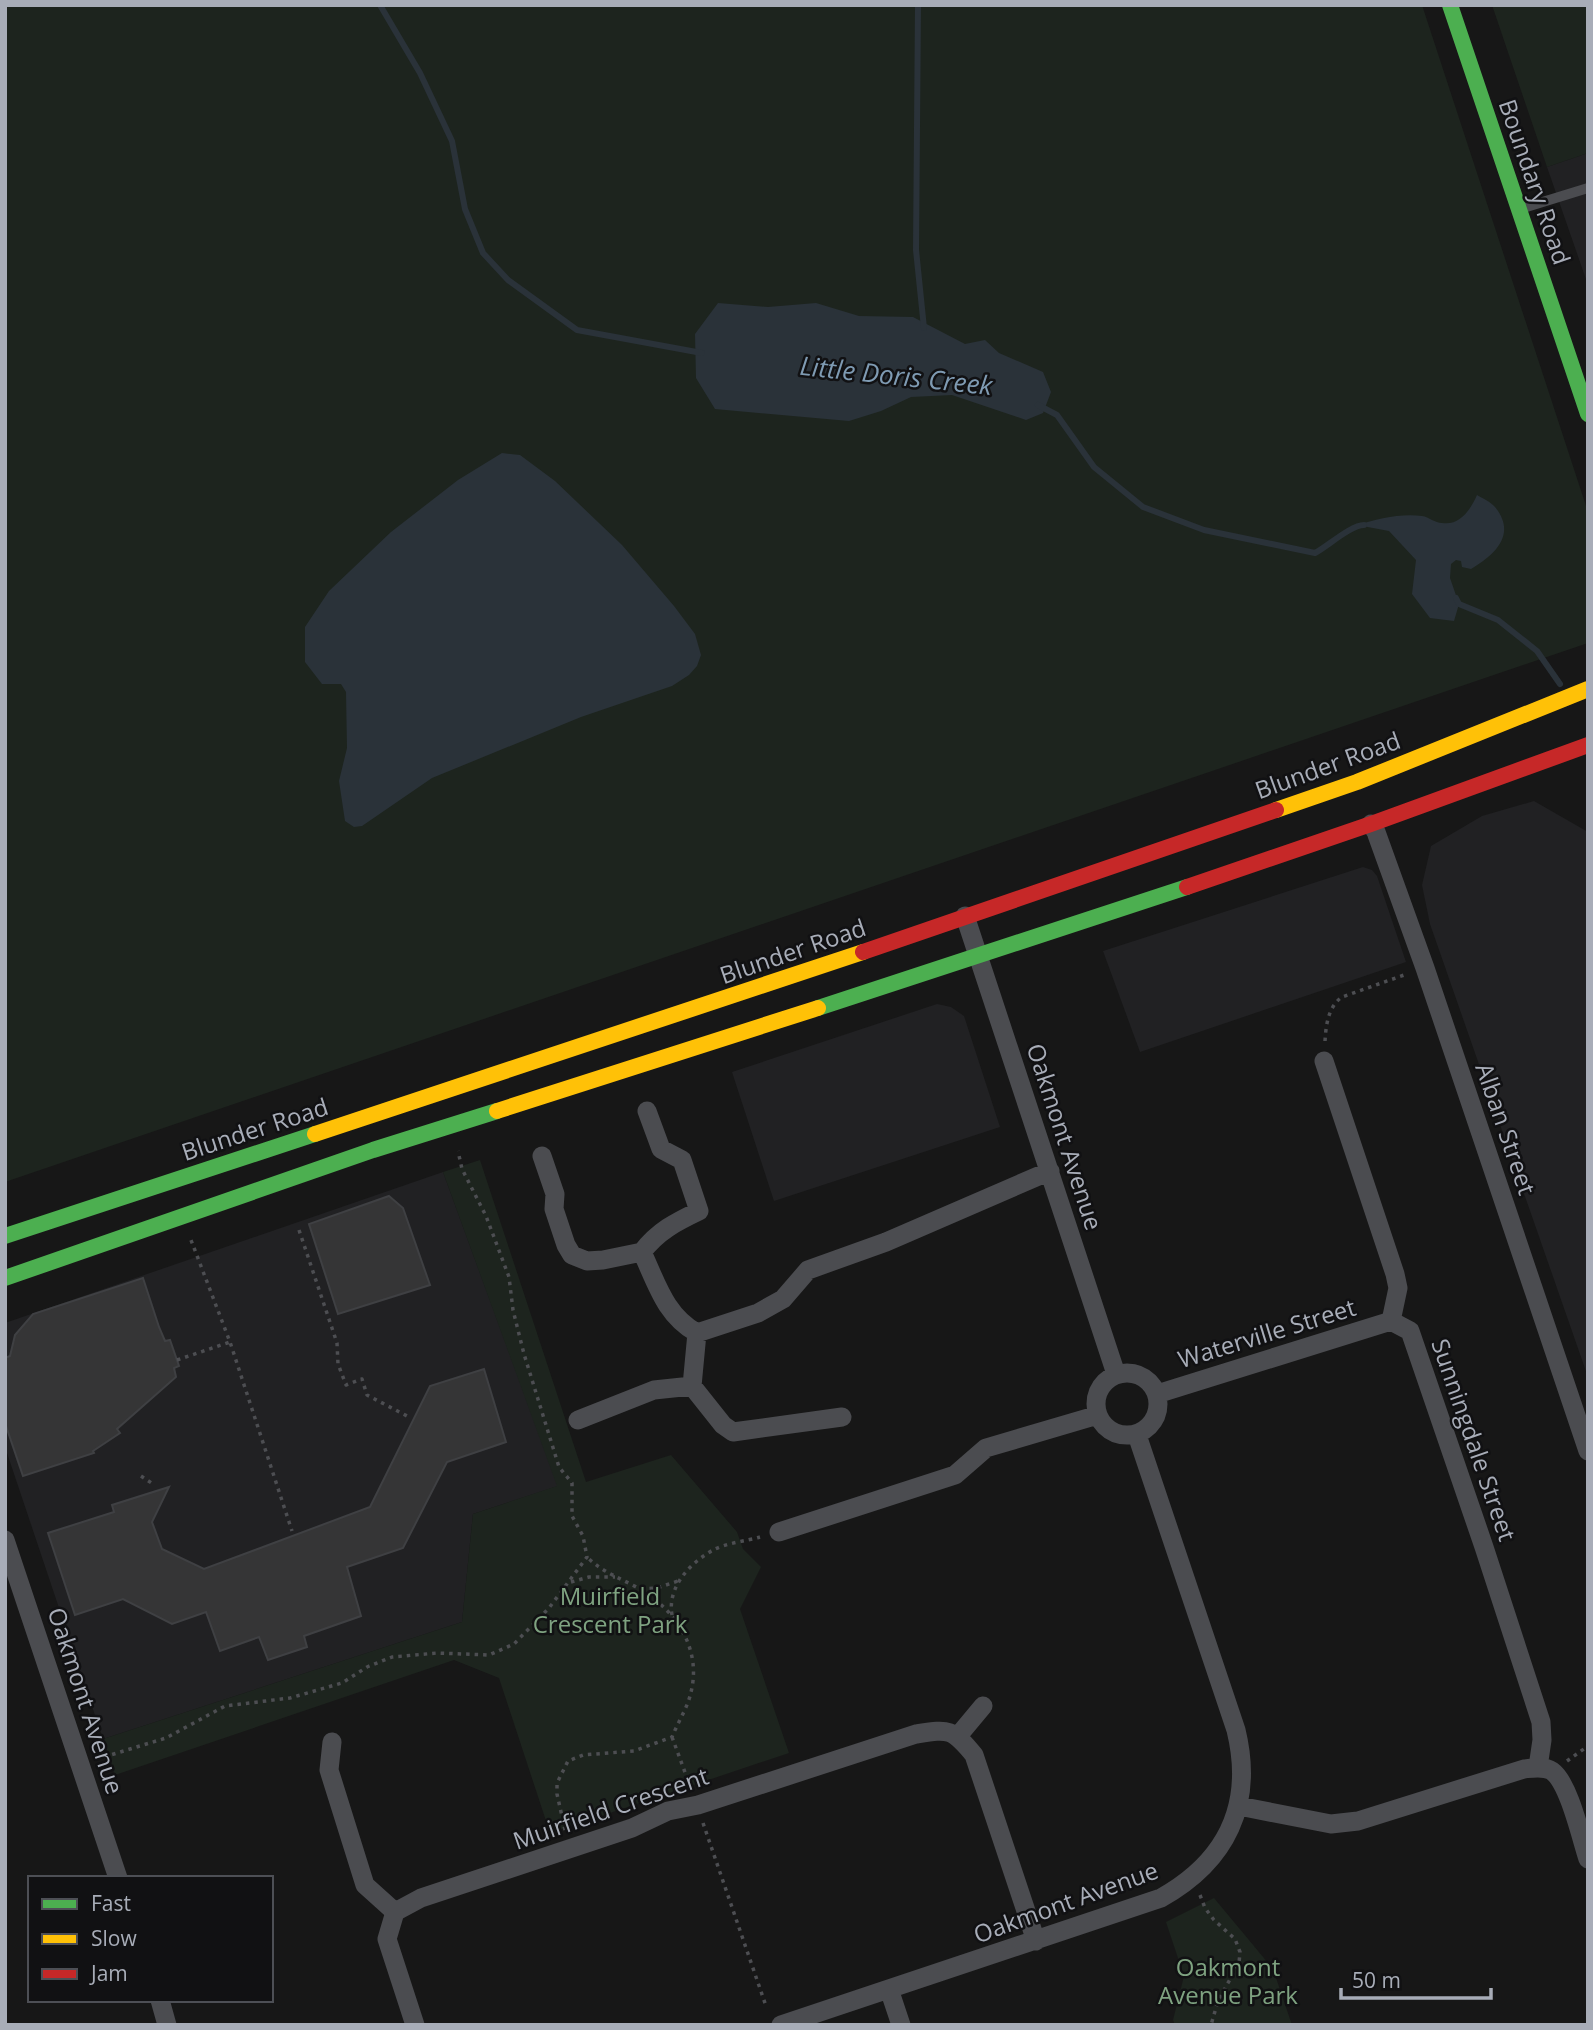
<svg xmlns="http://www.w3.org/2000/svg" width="1593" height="2030" font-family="'Open Sans',sans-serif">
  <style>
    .built { fill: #212123 }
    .green { fill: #1d241e }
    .water { fill: #2a3239 }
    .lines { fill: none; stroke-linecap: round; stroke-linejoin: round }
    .stream { stroke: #2a3239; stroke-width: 6 }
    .building { fill: #353536; stroke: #3f4043; stroke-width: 2 }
    .path { stroke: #4d4e52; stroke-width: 3.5; stroke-dasharray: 3.5 5; stroke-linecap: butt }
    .lane { stroke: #4b4c50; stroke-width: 10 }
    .street { stroke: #4b4c50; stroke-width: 19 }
    .fast { stroke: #4caf50; stroke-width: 16 }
    .slow { stroke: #ffc107; stroke-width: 16 }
    .jam { stroke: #c62828; stroke-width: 16 }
    .labels { text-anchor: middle; stroke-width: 5; stroke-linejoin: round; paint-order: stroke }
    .street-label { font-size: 24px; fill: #a8adb8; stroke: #111113 }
    .park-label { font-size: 24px; fill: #7fa381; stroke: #111113 }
    .water-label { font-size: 26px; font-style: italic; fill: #7f9bb3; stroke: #111113 }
  </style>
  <rect width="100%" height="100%" fill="#171717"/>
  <path class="built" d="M 1588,153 L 1588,285 L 1547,167 Z
    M 1534,801 L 1588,832 L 1588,1377 L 1430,924 L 1422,885 L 1431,846 L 1482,816 Z
    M 1363,867 L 1372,870 L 1377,876 L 1406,962 L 1140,1052 L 1103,951 Z
    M 937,1004 L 951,1007 L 964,1016 L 1000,1127 L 774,1201 L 732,1072 Z
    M 443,1172 L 558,1486 L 473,1514 L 462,1622 L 103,1739 L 5,1447 L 5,1323 Z"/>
  <path class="green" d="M 5,5 L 1422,5 L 1588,512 L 1588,643 L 5,1182 Z
    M 1492,5 L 1588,5 L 1588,153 L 1547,167 Z
    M 480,1160 L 586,1482 L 671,1455 L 737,1532 L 743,1549 L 761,1567 L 740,1609 L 789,1753 L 550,1833 L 499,1678 L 454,1660 L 115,1775 L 103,1739 L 462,1622 L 473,1514 L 557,1486 L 443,1172 Z
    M 1214,1898 L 1273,1969 L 1292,2025 L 1175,2025 L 1173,2020 L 1184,1976 L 1166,1922 Z"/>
  <path class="water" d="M 718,303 L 768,307 L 816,303 L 859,316 L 913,317 L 965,344 L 985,340 L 999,353 L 1043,372 L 1051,392 L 1043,413 L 1026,420 L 952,395 L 911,397 L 881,411 L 849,421 L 715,409 L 696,378 L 695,334 Z
    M 502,453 L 520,455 L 555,481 L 622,545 L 674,606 L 695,634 L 701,655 L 697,666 L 689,675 L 672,686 L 581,717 L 432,778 L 362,826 L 354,827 L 345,821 L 339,781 L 347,748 L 346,692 L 341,684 L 322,684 L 305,662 L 305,627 L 329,591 L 391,532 L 458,480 Z
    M 1477,495 C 1482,498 1491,502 1495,507 C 1518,535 1493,556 1471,569 L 1462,567 L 1461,561 L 1456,560 L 1451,564 L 1450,578 L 1459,604 L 1454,621 L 1430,618 L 1412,594 L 1416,560 L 1389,531 L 1357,525 C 1377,519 1401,513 1422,516 C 1429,517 1435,523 1442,523 C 1460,526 1471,509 1477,495 Z"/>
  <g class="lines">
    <path class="stream" d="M 380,5 L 420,73 L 452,141 L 465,209 L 483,253 L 508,280 L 577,330 L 702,353
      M 918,5 L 916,250 L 924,328
      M 1038,405 L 1057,415 L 1094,467 L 1143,507 L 1204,530 L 1315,553 C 1328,546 1351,525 1364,525
      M 1456,598 L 1459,604 L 1498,620 L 1537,651 L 1560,684"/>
  </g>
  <path class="building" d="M 389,1196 L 403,1208 L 430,1285 L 338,1314 L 309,1224 Z
    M 143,1278 L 159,1327 L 165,1341 L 170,1340 L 179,1366 L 174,1368 L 176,1377 L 117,1429 L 120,1433 L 93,1451 L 94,1453 L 23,1476 L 5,1423 L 5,1358 L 10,1356 L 15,1335 L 33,1314 Z
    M 484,1369 L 506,1442 L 447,1462 L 403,1548 L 347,1567 L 361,1616 L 304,1636 L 307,1647 L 268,1660 L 259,1637 L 220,1651 L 206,1612 L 172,1624 L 123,1599 L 75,1615 L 48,1533 L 114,1512 L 112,1505 L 169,1487 L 152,1522 L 162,1549 L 204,1569 L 370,1507 L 430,1386 Z"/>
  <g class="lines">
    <path class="path" d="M 1325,1041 C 1326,1025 1328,1007 1342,997 L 1407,974
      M 299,1230 L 337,1343 L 338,1364 L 346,1385 L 362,1379 L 367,1395 L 407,1416
      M 191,1240 L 230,1342 L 292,1531
      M 177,1360 L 230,1342
      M 141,1476 L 153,1484
      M 571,1582 L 589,1577 L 615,1577
      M 641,1589 L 657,1588 L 678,1581
      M 672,1615 C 667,1587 690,1563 713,1550 C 726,1543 746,1541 760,1537
      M 672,1737 L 690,1786
      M 104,1757 L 166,1738 L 225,1706 L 290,1698 L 342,1683 L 367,1667 L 392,1657 L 437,1653 L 489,1655 L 514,1644 L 549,1608 L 587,1557 L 583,1536 L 572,1516 L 572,1483 L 559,1467 L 524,1354 L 513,1310 L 509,1277 L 486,1216 L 462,1169 L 458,1151
      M 1567,1761 L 1588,1746
      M 703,1823 L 766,2006
      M 565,1830 L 557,1794 L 557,1783 L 568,1761 L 583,1755 L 634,1751 L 672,1737 C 678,1722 688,1707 691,1692 C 702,1648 675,1609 638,1588 C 620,1578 602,1572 587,1557
      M 1200,1895 L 1205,1908 L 1214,1920 L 1235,1939 L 1240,1952 L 1239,1963 L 1218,2001 L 1211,2025"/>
    <path class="lane" d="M 1520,209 L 1588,188"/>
    <path class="street" d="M 1371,824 L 1376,832 L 1425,968 L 1588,1451
      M 965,916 L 1116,1374
      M 1324,1061 L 1395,1274 L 1398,1288 L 1391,1321
      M 542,1156 L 555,1194 L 554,1209 L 566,1245 L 572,1255 L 587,1261 L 603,1260 L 642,1252 C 658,1231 676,1222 699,1211 L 682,1160 L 661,1149 L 647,1111
      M 642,1252 C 657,1284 665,1315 697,1333 L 692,1386
      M 1391,1321 L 1410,1331 L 1484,1547 L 1541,1722 L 1542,1740 L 1538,1767
      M 697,1333 L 758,1313 L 783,1299 L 808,1270 L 886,1242 L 1050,1171
      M1096 1404a31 31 0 1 1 62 0a31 31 0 1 1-62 0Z
      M 1157,1394 L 1391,1321
      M 578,1420 L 654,1390 L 692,1386 L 723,1425 L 733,1432 L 842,1417
      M 779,1532 L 955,1475 L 986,1448 L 1098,1415
      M 5,1540 L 118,1878
      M 958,1736 L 983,1706
      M 332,1742 L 329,1770 L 365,1885 L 395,1912
      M 1239,1806 L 1331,1824 L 1358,1821 L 1524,1769 C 1533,1768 1544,1766 1552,1771 C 1569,1783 1581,1838 1588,1859
      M 889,1989 L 901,2025
      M 160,2000 L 167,2025
      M 415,2025 L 387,1939 L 395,1912 L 421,1898 L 632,1828 L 668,1811 L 698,1805 L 916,1734 C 949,1729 952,1728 974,1755 L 1036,1941
      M 781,2025 L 1161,1898 C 1227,1861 1254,1804 1236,1730 L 1137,1435"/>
    <path class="fast" d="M 1450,5 L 1588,414
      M 818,1008 L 1187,887
      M 5,1236 L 315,1134
      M 5,1278 L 373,1150 L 497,1111"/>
    <path class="slow" d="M 1276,810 L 1357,782 L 1588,689
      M 497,1111 L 818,1008
      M 315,1134 L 863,952"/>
    <path class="jam" d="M 1187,887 L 1371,824 L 1588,745
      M 863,952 L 1276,810"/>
  </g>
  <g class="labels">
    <g class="street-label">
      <text transform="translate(1534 182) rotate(71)" y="8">Boundary Road</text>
      <text transform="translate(1328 766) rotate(-20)" y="8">Blunder Road</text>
      <text transform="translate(793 952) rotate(-19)" y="8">Blunder Road</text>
      <text transform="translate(1505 1129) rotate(71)" y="8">Alban Street</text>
      <text transform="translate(255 1130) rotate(-18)" y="8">Blunder Road</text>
      <text transform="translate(1064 1137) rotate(72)" y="8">Oakmont Avenue</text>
      <text transform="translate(1267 1334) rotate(-17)" y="8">Waterville Street</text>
      <text transform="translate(1473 1440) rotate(71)" y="8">Sunningdale Street</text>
      <text transform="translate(85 1701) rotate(72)" y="8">Oakmont Avenue</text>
      <text transform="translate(611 1809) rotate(-19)" y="8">Muirfield Crescent</text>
      <text transform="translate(1066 1903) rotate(-20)" y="8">Oakmont Avenue</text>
    </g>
    <g class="park-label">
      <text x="610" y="1605">Muirfield<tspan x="610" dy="28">Crescent Park</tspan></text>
      <text x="1228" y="1976">Oakmont<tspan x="1228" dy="28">Avenue Park</tspan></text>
    </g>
    <g class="water-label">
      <text transform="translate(896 376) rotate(6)" y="9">Little Doris Creek</text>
    </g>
  </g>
  <rect width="1593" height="2030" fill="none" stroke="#a8adb8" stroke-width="14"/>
  <rect x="28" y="1876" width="245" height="126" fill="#111113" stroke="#4d4f55" stroke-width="2"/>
  <rect x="42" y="1899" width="35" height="10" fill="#4caf50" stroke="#4d4f55" stroke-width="2"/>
  <text x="91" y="1911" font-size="21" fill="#a8adb8">Fast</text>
  <rect x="42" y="1934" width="35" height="10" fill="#ffc107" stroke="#4d4f55" stroke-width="2"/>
  <text x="91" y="1946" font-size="21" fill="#a8adb8">Slow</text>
  <rect x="42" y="1969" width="35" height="10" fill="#c62828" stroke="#4d4f55" stroke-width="2"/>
  <text x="91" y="1981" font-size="21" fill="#a8adb8">Jam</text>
  <path d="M1341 1988v10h150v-10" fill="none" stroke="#a8adb8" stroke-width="3.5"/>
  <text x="1352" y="1988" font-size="21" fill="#a8adb8" stroke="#111113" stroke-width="5" paint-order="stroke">50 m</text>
</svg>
